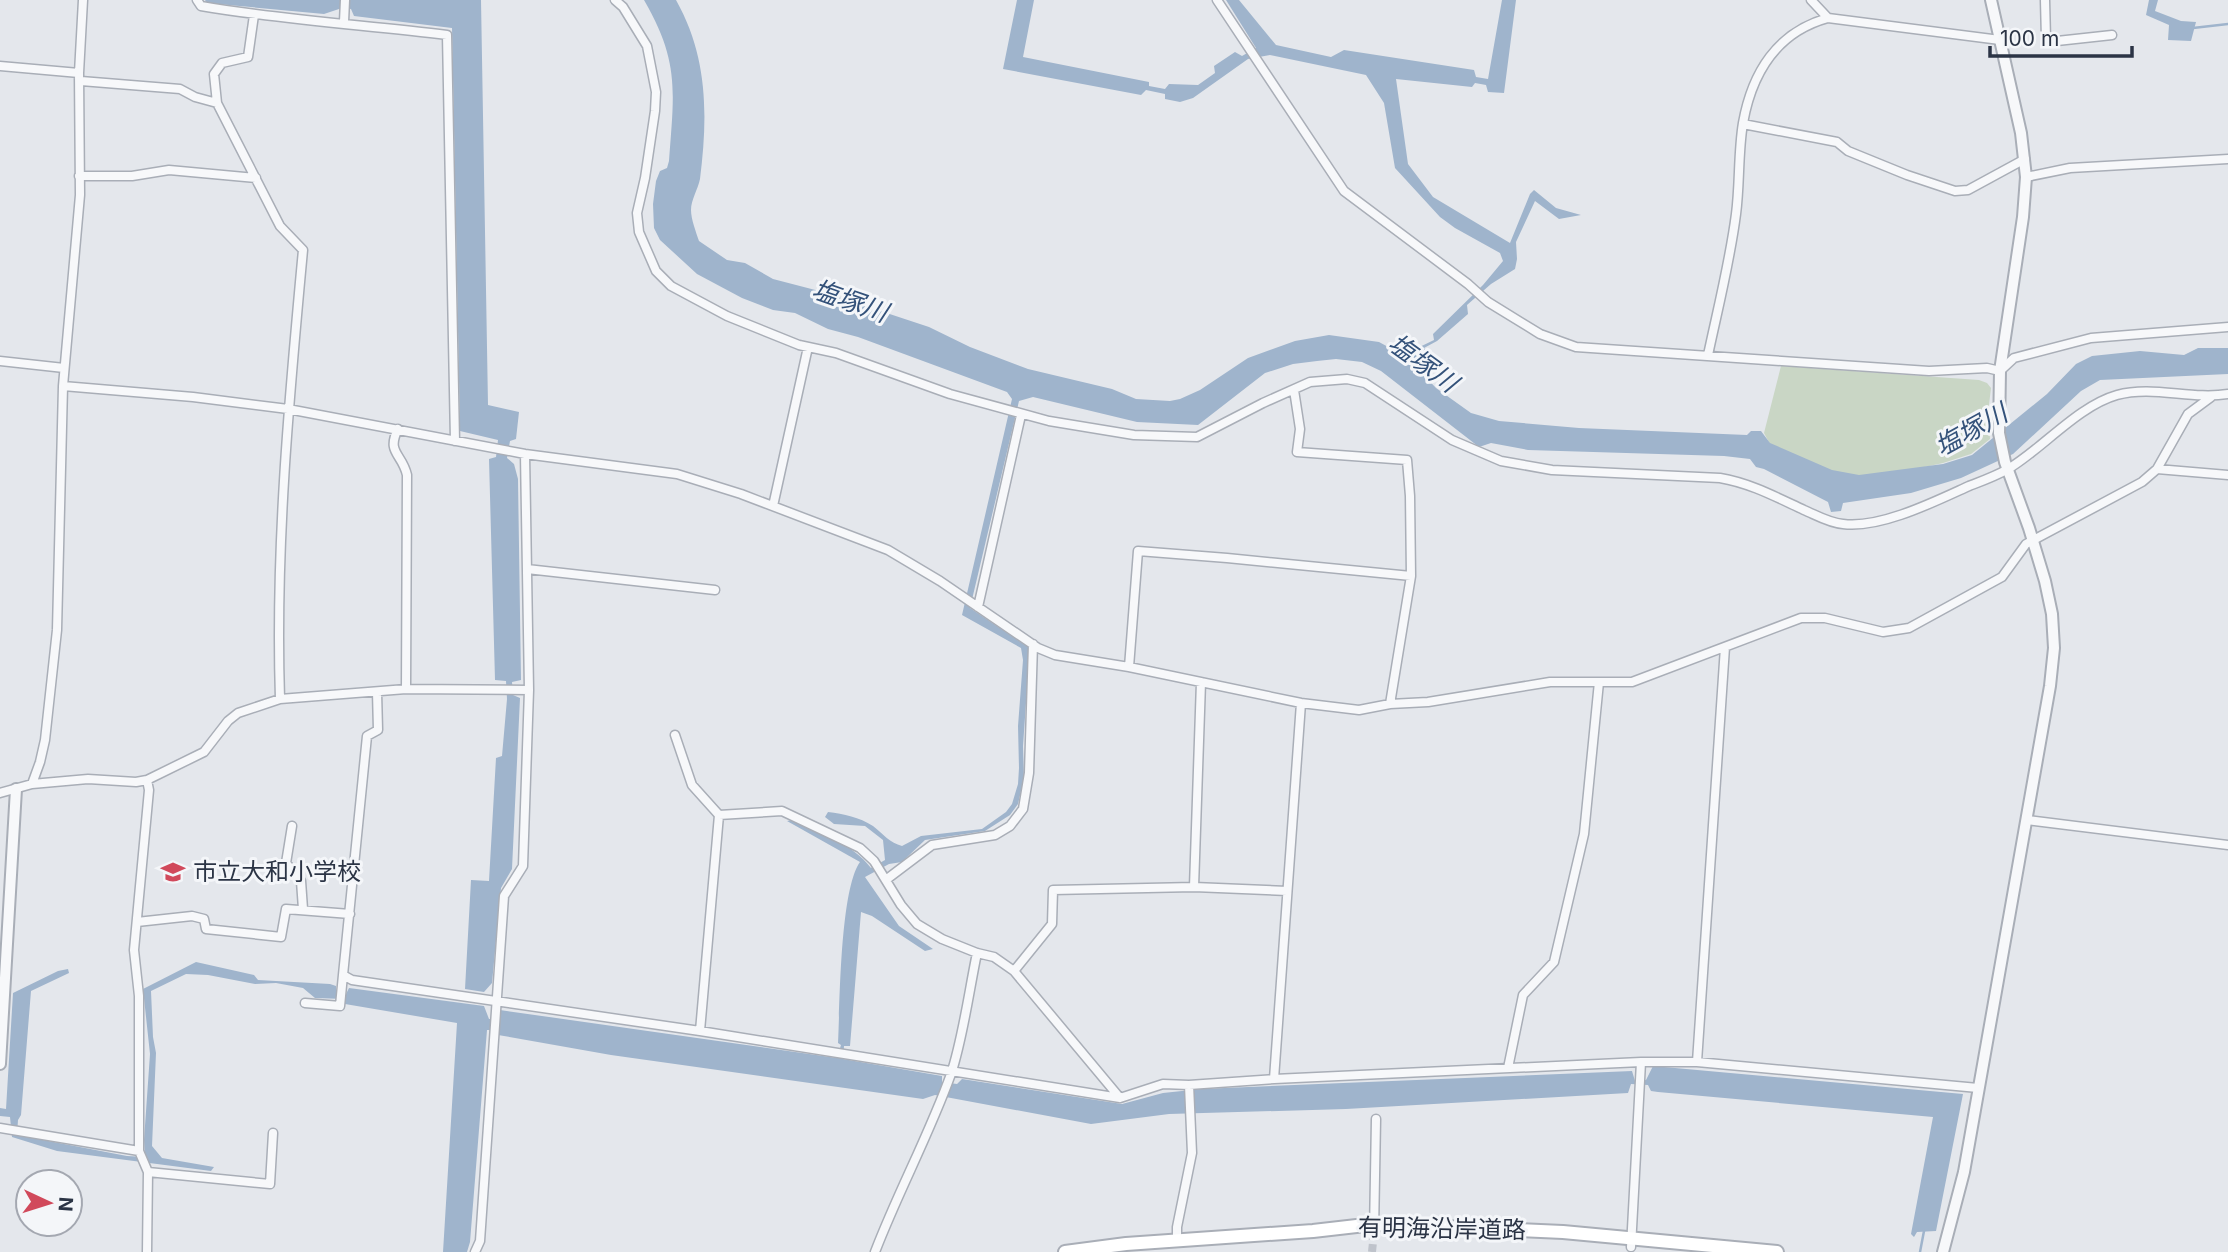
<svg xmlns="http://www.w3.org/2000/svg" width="2228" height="1252" font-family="Inter,'Noto Sans JP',sans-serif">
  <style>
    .green { fill: #c9d6c5 }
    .water { fill: #9fb4cc }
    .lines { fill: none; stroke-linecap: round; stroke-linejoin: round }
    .stream { stroke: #9fb4cc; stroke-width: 2.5 }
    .minor-tunnel { stroke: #bfc3cb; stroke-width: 8; stroke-dasharray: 8 4; stroke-linecap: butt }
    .minor-casing { stroke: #a9aeb7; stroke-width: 11 }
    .tertiary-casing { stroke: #a9aeb7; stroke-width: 14 }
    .secondary-casing { stroke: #a9aeb7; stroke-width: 16 }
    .minor { stroke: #f7f8fa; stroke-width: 8 }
    .tertiary { stroke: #f7f8fa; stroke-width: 10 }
    .secondary { stroke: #fff; stroke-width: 12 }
    .labels { text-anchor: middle; stroke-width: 6; stroke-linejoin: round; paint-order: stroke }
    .poi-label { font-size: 24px; fill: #2b3445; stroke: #f4f6f9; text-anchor: start }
    .street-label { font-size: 24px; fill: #2b3445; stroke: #f4f6f9 }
    .water-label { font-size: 26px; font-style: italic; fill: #34527a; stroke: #f4f6f9 }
  </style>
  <rect width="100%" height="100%" fill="#e4e7ec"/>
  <path class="green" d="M 1781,366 L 1979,380 L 1987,383 L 1991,388 L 1988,413 L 1990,439 L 1971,454 L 1943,463 L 1847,484 L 1772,448 L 1764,433 Z"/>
  <path class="water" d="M 205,0 L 481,0 L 488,405 L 519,412 L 516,439 L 510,441 L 507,458 L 514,464 L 518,479 L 521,680 L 512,682 L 513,695 L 520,698 L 512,869 L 501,888 L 492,983 L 484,992 L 465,989 L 471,880 L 489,881 L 496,758 L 502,756 L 507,699 L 506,681 L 495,680 L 489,459 L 496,457 L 498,440 L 460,431 L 452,28 L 354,16 L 351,9 L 342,8 L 324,14 L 207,3 Z
    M 644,0 L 676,0 C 708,57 708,115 700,179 C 698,189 691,200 691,210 C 691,219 696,232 699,241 L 727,260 L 745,263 L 773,279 L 823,292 L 929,327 L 970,347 L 1028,369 L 1112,389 L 1136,399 L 1170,401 L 1180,399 L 1200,390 L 1248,358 L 1295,341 L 1329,335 L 1379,342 L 1403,355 L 1434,340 L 1433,334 L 1483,285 L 1503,261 L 1500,253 L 1455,228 L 1440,217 L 1395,168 L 1384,103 L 1366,75 L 1270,55 L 1248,59 L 1193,98 L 1180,102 L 1165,99 L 1165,94 L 1146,90 L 1141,95 L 1003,69 L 1017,0 L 1034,0 L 1023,57 L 1149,82 L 1149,86 L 1165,89 L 1169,84 L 1198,85 L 1215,73 L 1214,66 L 1235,52 L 1242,56 L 1256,48 L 1226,0 L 1239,0 L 1276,45 L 1331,57 L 1344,50 L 1474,70 L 1476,77 L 1488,79 L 1502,0 L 1516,0 L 1504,93 L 1488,92 L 1486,85 L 1475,83 L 1472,87 L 1396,79 L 1408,164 L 1433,197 L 1510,243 L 1530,194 L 1534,190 L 1556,208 L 1581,215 L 1559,219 L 1535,201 L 1516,242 L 1517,259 L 1515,269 L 1491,284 L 1467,305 L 1468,314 L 1437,341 L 1424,348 L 1428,354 L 1416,367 L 1436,388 L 1471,413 L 1499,421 L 1579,428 L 1747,435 L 1751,431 L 1761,431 L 1770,443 L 1832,470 L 1859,475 L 1943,464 L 1972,455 L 2047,394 L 2076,364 L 2092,356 L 2140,351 L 2184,355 L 2198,348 L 2228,348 L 2228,374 L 2100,380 L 2081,391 L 2013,454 L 1961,478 L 1911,493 L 1843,503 L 1841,511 L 1831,512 L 1828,502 L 1764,469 L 1756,467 L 1750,459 L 1724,456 L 1528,450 L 1491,443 L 1479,447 L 1381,371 L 1362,362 L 1336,359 L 1317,361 L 1293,364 L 1265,373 L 1198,425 L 1137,422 L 1033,397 L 1019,401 L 970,608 L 1028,647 L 1029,660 L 1023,746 L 1024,778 L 1018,804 L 1010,815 L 985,831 L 925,840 L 902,862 L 889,864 L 865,877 L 899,926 L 933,949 L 925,951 L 872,916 L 861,912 L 850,1046 L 844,1046 L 843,1059 L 942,1076 L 942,1082 L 957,1084 L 962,1079 L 1122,1104 L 1163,1093 L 1201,1089 L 1632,1071 L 1635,1081 L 1646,1080 L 1653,1066 L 1963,1094 L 1936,1231 L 1917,1232 L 1914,1237 L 1911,1234 L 1933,1117 L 1658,1092 L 1651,1091 L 1648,1085 L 1631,1084 L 1628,1093 L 1346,1109 L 1169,1114 L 1091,1124 L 935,1095 L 923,1099 L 611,1055 L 498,1035 L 498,1030 L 487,1030 L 470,1242 L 467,1252 L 443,1252 L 457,1023 L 345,1004 L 344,999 L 315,998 L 303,988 L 276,983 L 255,984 L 208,975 L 186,974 L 151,991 L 153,1037 L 156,1053 L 152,1146 L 162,1158 L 214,1167 L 211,1171 L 57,1151 L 12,1137 L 10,1117 L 0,1116 L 0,1108 L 6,1109 L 13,993 L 58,971 L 68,969 L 69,973 L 31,991 L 21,1115 L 18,1120 L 17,1135 L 127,1156 L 145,1157 L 144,1140 L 150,1054 L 143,989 L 196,962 L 254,975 L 258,980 L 330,984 L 336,986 L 336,995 L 345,996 L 349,988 L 484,1006 L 489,1019 L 496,1019 L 500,1010 L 837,1058 L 841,1045 L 838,1043 C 840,1005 840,890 860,862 L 787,821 L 793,820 C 820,833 853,844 871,868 L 885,860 L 883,840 L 865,826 L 834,824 L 825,817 L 828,812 C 844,814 859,817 873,826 C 883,834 890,843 902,846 L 921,836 L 982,829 L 1006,812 L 1012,804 L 1018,784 L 1019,768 L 1018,726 L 1023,660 L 1021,648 L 962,615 L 1012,399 L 1007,392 L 858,337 L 828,329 L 795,313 L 773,310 L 742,298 L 697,274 L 660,240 L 654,228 L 653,204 L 656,181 L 660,171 L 667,168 L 669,161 C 674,92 680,62 644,0 Z
    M 2149,0 L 2158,0 L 2155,11 L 2181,21 L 2196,22 L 2191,41 L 2168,40 L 2169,25 L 2146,15 Z"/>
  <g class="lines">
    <path class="stream" d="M 2193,28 L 2228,24
      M 1920,1252 L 1924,1231"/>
    <path class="minor-tunnel" d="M 1372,1252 L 1374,1232"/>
    <g class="minor-casing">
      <path id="minor" d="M 197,0 L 201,6 C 282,20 365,25 447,35 L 455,441
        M 615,0 L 623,7 L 647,46 L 656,92 L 655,111 L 645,178 L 637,213 L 639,232 L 656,271 L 671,286 L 727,316 L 799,345 L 836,353 L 950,394 L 1049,421 L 1134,435 L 1197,437 L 1263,403 L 1310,382 L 1347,379 L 1365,383 L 1452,440 L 1501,461 L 1552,470 L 1720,478 C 1750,483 1776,497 1804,510 C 1816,515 1829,523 1843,524 C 1880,529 1936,501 1969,486 C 1982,481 1996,476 2008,469 C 2042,449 2078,406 2117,395 C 2153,385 2191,400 2228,394
        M 1217,0 L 1344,191 L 1468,284 L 1488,302 L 1540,334 L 1576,347 L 1929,371 L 1987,368 L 2000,371 L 2014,358 L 2091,338 L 2228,327
        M 1811,0 L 1828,18
        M 2045,0 L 2046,39 L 2057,41 L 2112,35
        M 254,15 L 248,57 L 222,63 L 214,74 L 217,103 L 280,226 L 303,250 C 289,399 275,550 280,699
        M 344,22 L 345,0
        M 0,66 L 79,73
        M 81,81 L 180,89 L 195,97 L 217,103
        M 1743,124 L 1837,142 L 1848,151 L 1907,175 L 1955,191 L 1968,190 L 2025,159
        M 79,176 L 132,176 L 169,170 L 256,178
        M 2026,177 L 2070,168 L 2228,159
        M 1708,355 C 1718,308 1730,261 1736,214 C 1740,184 1738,153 1743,123 C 1752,73 1777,32 1828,18 L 2000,40
        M 0,361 L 64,368
        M 63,386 L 193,397 L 288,409 L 525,454 L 677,474 L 741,494 L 888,550 L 940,581 L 1038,648 L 1055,655 L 1129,667 L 1301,703 L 1359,710 L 1390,704 L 1428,702 L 1550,682 L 1632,682 L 1801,618 L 1825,618 L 1883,632 L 1909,628 L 2002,577 L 2026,544 L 2142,482 L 2157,469 L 2188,414 L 2211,397
        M 1294,390 L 1300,429 L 1297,452 L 1407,460 L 1410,496 L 1411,576 L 1390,704
        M 398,429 C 386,453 402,453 407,475 L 406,689
        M 2157,469 L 2228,475
        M 773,506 L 808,347
        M 527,569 L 715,590
        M 978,607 L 1021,415
        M 1129,667 L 1138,551 L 1227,558 L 1411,576
        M 377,692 L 378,730 L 367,736 L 343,975 L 352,980 L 700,1031 L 1120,1098 L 1163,1084 L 1189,1085 L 1274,1079 L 1641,1062 L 1697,1062 L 1978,1088
        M 675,735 L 692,785 L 719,815 L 782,811 L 860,848 L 874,861 L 901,905 L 917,924 L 942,939 L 977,953 L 994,957 L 1014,971 L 1120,1098
        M 32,784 L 40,762 L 45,740 L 57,630 L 63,386 L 80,195 L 79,73 L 83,0
        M 0,793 L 32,784 L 88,779 L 136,782 L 147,780 L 204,752 L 228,721 L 238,713 L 280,699 L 406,689 L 529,690
        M 2027,820 L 2228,845
        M 292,826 L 286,863 L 301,881 L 303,909
        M 887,879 L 932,845 L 995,835 L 1010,826 L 1023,809 L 1029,773 L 1033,644
        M 1194,887 L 1201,682
        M 137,922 L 192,916 L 204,919 L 206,929 L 281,937 L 286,909 L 350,914
        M 1014,971 L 1052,924 L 1053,890 L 1194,887 L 1287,891
        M 305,1003 L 340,1006 L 343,975
        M 700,1031 L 719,815
        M 1697,1062 L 1725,647
        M 1508,1068 L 1523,995 L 1554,962 L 1584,834 L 1599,682
        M 1274,1079 L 1301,703
        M 0,1128 L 139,1151
        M 148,1172 L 270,1184 L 273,1133
        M 1374,1232 L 1376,1119
        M 1177,1240 L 1177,1227 L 1192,1153 L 1189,1085
        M 1631,1247 L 1641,1062
        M 147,1252 L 148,1172 L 139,1151 L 139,996 L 134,950 L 149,790 L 147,780
        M 475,1252 L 480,1241 L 504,896 L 523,866 L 529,690 L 525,454
        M 875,1252 C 898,1192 929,1135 951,1074 C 963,1038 969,991 977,953"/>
    </g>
    <g class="tertiary-casing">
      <path id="tertiary" d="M 0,1064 L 16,789
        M 1943,1252 L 1964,1172 L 2050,686 L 2054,648 L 2052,614 L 2045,581 L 2029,528 L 2005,462 L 1999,433 L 2000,371 L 2023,217 L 2026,177 L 2021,133 L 1991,0"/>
    </g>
    <g class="secondary-casing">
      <path id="secondary" d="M 1065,1252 L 1126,1244 L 1313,1231 L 1374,1224 L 1563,1232 L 1777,1252"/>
    </g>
    <use href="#minor" class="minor"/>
    <use href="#tertiary" class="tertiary"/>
    <use href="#secondary" class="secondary"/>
  </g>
  <defs>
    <g id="school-bare" transform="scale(1.89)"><path d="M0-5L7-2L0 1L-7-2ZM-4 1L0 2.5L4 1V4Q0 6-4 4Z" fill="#d1495b" stroke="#f4f6f9" stroke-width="2.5" paint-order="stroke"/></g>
  </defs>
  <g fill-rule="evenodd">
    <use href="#school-bare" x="173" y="872"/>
  </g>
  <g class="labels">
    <g class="poi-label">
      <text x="193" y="880">市立大和小学校</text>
    </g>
    <g class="street-label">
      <text transform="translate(1442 1229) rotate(1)" y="8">有明海沿岸道路</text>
    </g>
    <g class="water-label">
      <text transform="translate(850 301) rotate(19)" y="9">塩塚川</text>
      <text transform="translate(1423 363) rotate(36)" y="9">塩塚川</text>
      <text transform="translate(1971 430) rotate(-29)" y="9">塩塚川</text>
    </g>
  </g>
  <g transform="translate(49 1203) rotate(94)"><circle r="33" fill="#f4f6f9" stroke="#a4a8b1" stroke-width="2"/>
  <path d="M0-5L12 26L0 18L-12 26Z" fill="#d1495b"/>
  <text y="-10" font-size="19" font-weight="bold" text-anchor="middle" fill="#2b3445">N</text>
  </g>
  <path d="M1990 46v10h142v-10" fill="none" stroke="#2b3445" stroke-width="3.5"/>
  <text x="2000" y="46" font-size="21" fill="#2b3445" stroke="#f4f6f9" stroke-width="5" paint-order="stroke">100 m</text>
</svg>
